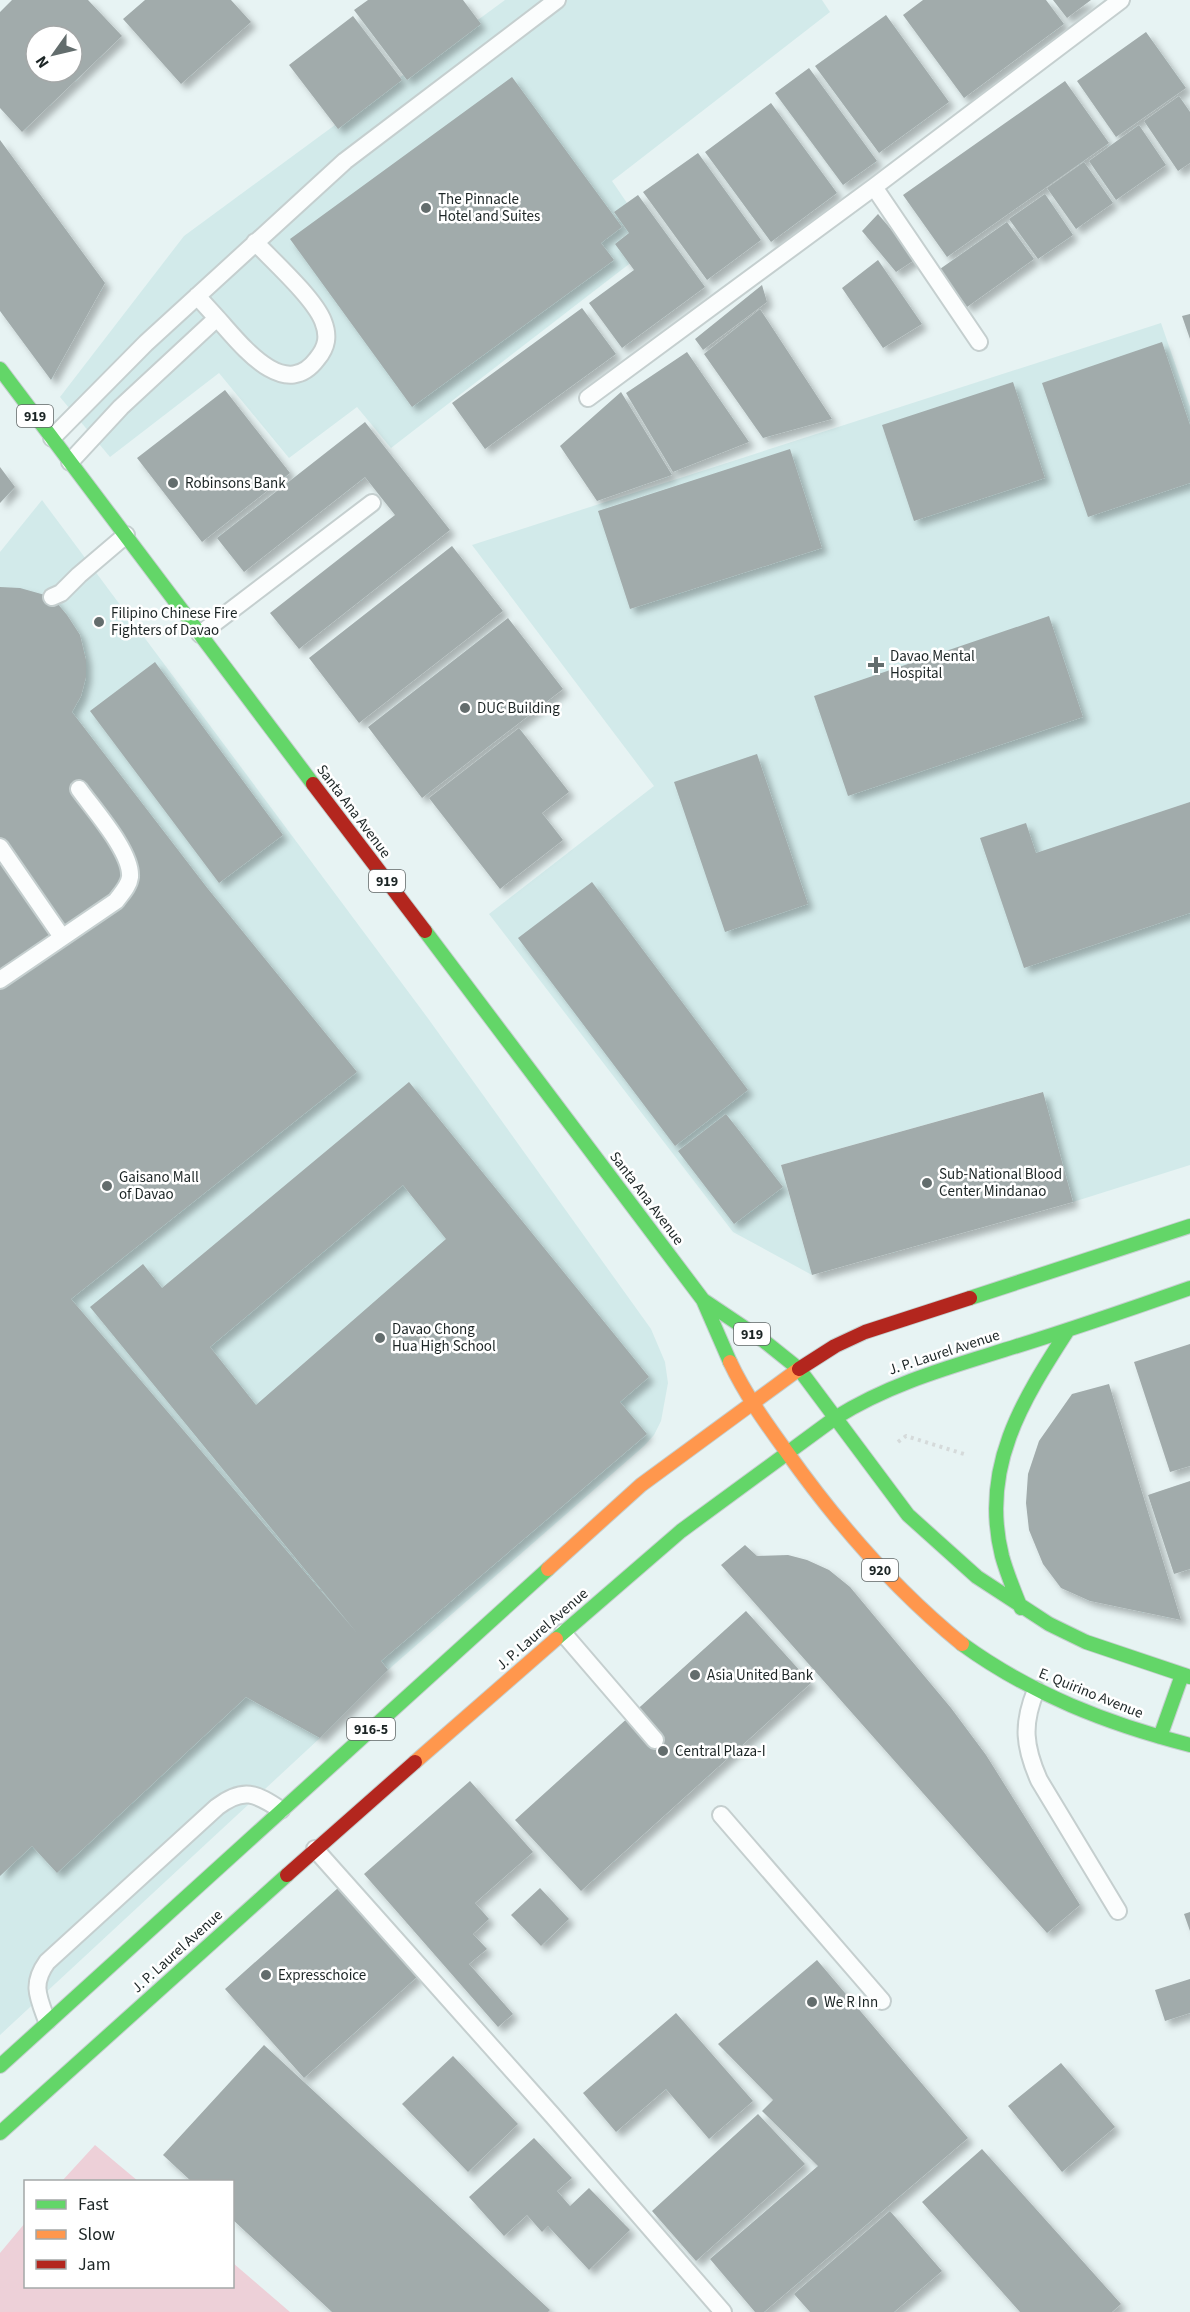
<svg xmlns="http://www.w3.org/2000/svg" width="1190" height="2312" font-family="'Source Sans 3',sans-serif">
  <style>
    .built { fill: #d2eaea }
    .green { fill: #edd0d8 }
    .building { fill: #a1abab; fill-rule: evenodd; filter: url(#shadow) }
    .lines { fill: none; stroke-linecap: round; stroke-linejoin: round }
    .lane-casing { stroke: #c5cfcf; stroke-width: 20 }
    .fast-casing { stroke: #c5cfcf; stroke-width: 16 }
    .slow-casing { stroke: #c5cfcf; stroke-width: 16 }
    .jam-casing { stroke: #c5cfcf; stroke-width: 16 }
    .path { stroke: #d5dada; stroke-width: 4; stroke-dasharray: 3 4.5; stroke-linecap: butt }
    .lane { stroke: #fbfdfd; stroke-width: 16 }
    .fast { stroke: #63d668; stroke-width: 14 }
    .slow { stroke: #ff974d; stroke-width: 14 }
    .jam { stroke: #b3261e; stroke-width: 14 }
    .poi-dot { fill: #636d6d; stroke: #fff; stroke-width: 2 }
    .labels { text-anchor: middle; stroke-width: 5; stroke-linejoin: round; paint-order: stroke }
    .shield { fill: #fff; stroke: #606666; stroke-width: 1.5 }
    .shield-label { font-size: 14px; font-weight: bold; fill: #1c2525 }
    .poi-label { font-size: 15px; fill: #1c2525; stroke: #fff; text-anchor: start }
    .street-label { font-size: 15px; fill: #1c2525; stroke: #fff }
  </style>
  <defs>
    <filter id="shadow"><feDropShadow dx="5.5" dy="5.5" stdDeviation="3" flood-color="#0004"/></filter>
  </defs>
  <rect width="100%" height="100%" fill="#e7f3f3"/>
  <path class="built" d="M 505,0 L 822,0 L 830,12 L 612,181 L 655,244 L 391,448 L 357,407 L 289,458 L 219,373 L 110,457 L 60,397 L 184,236 Z
    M 1161,323 L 1190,407 L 1190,1165 L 1073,1202 L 1042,1092 L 781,1165 L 812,1275 L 733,1232 L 489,914 L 654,786 L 472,545 Z
    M 42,500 L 427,1017 L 651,1329 L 665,1362 L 668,1383 L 661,1421 L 654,1435 L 644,1446 L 388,1670 L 320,1738 L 0,2035 L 0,552 Z"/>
  <path class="green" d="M 95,2145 L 138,2181 L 62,2181 Z
    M 25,2223 L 26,2286 L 232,2286 L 233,2263 L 290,2312 L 0,2312 L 0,2253 Z"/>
  <path class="building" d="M 12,0 L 88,0 L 122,36 L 22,132 L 0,108 L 0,12 ZM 36,36 L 72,36 L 72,72 L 36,72 Z
    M 145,0 L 231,0 L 251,22 L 181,84 L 123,19 Z
    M 368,0 L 463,0 L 481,24 L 407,80 L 354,10 Z
    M 923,0 L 1046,0 L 1064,24 L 964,98 L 903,15 Z
    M 1053,0 L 1091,0 L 1067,18 Z
    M 886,15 L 949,102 L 879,153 L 815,66 Z
    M 353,16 L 402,80 L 338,129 L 289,65 Z
    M 1146,32 L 1186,88 L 1116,137 L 1077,81 Z
    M 809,68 L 877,161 L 843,185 L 775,93 Z
    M 512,77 L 622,227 L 601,243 L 614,260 L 412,407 L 290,239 Z
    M 1065,81 L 1109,143 L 947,257 L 903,195 Z
    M 1179,96 L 1190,112 L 1190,163 L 1178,171 L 1144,121 Z
    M 771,103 L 837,193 L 771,242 L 705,152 Z
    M 1139,125 L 1166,165 L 1116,200 L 1089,161 Z
    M 0,140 L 105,283 L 51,380 L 0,311 Z
    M 698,153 L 761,240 L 707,280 L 643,192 Z
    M 1084,162 L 1113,203 L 1076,229 L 1047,188 Z
    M 1045,194 L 1073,235 L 1038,259 L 1009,219 Z
    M 638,195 L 705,287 L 622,348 L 589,303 L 634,270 L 615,244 L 629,233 L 614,212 Z
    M 878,214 L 916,259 L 896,272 L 862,231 Z
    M 1007,222 L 1034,259 L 967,307 L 940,269 Z
    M 878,260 L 922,324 L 883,348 L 842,288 Z
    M 762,285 L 767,302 L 703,350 L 695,339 Z
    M 582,308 L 616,354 L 485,449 L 452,403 Z
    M 760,309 L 832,419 L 763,438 L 704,354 Z
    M 1190,314 L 1190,339 L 1182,316 Z
    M 1162,342 L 1190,425 L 1190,483 L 1088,517 L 1042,383 Z
    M 687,352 L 749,442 L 673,472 L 626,393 Z
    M 1013,382 L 1045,478 L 914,521 L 882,425 Z
    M 225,390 L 290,473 L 202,542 L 137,458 Z
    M 621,392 L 672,475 L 597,501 L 560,446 Z
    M 365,422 L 450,530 L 299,649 L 270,613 L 395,515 L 365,477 L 244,572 L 217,538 Z
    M 790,449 L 822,548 L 630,609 L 598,511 Z
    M 0,467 L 15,487 L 0,503 Z
    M 452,546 L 503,611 L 359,723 L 309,658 Z
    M 0,587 L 20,588 L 52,597 L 67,615 L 80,635 L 86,660 L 86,677 L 81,696 L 72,712 L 208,889 L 357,1072 L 71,1299 L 357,1633 L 90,1307 L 143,1264 L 162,1288 L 409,1082 L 649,1377 L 620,1402 L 647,1434 L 381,1661 L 388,1670 L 320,1738 L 246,1697 L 57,1873 L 32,1846 L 0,1876 ZM 403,1185 L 446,1239 L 256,1405 L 210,1347 Z
    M 1049,616 L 1083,717 L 848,796 L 814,696 Z
    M 508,618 L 563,689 L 422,798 L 368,727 Z
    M 155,662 L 283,835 L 219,883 L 90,711 Z
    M 519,728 L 569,792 L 542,813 L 563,840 L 500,889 L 429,798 Z
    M 757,754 L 808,904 L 725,932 L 674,782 Z
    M 1190,802 L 1190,913 L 1024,968 L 980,838 L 1026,823 L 1036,853 Z
    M 592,882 L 748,1090 L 675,1146 L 518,938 Z
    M 1043,1092 L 1073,1202 L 812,1275 L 781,1165 Z
    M 726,1114 L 783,1187 L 734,1224 L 678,1151 Z
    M 1190,1344 L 1190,1466 L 1170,1472 L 1134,1362 Z
    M 1109,1384 L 1181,1620 L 1090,1601 L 1061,1588 L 1043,1564 L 1029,1530 L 1026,1503 L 1028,1474 L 1039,1441 L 1072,1394 Z
    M 1190,1481 L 1190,1569 L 1174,1574 L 1148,1495 Z
    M 745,1545 L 757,1556 L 788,1555 L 807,1560 L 829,1570 L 850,1587 L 951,1708 L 986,1755 L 1080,1905 L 1047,1933 L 721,1565 Z
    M 746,1611 L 811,1683 L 581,1891 L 515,1820 Z
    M 470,1781 L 533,1852 L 475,1903 L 489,1919 L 473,1934 L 487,1949 L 469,1964 L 513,2014 L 498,2027 L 364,1874 Z
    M 338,1888 L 418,1976 L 304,2078 L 225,1989 Z
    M 540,1888 L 569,1919 L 541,1946 L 511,1915 Z
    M 1190,1912 L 1190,1931 L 1184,1914 Z
    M 817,1960 L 968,2138 L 764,2312 L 755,2312 L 710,2259 L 818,2166 L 762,2111 L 773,2100 L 718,2044 Z
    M 1190,1979 L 1190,2013 L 1165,2021 L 1155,1990 Z
    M 676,2013 L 753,2101 L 709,2139 L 666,2089 L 616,2132 L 583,2093 Z
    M 264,2045 L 550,2310 L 548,2312 L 332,2312 L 232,2219 L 232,2182 L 192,2182 L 163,2155 Z
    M 453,2056 L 518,2124 L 468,2172 L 402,2104 Z
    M 1061,2063 L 1115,2127 L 1062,2172 L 1008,2106 Z
    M 758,2114 L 805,2164 L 696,2261 L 652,2211 Z
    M 534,2138 L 572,2178 L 557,2191 L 570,2206 L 589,2188 L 630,2230 L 589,2270 L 548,2226 L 542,2232 L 527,2215 L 504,2236 L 469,2197 Z
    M 982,2149 L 1121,2304 L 1112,2312 L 1020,2312 L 922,2202 Z
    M 890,2211 L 942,2271 L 894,2312 L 810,2312 L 794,2294 Z"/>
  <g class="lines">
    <g class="lane-casing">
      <path id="lane" d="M 874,187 L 979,342
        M 197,296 L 217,318
        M 588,398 L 874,187 L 1121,0
        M 52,438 L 146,343 L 345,161 L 557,0
        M 70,462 L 121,407 L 217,318 C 240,343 284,403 317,359 C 327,347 329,336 323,321 C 314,298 273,261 255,242
        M 52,597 L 61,593 L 79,575 L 126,535
        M 200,634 L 372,503
        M 0,847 L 62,937
        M 0,980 L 116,901 C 121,894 129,886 130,877 C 132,852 93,809 79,789
        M 563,1633 L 655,1740
        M 1036,1690 C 1022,1724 1024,1746 1039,1780 L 1118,1911
        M 721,1815 L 882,2001
        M 315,1849 L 553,2116 L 723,2312
        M 47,2021 C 38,1997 31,1984 47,1962 L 217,1807 C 243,1787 256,1793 281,1810"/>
    </g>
    <g class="fast-casing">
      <path id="fast" d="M 0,369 L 313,784
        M 425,931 L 703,1300 L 730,1362
        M 970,1298 L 1190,1226
        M 703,1300 L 764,1341 L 799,1369 L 908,1515 L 977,1577 L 1049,1624 L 1086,1642 L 1190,1677
        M 835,1418 C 892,1382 954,1366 1017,1346 C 1075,1328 1133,1308 1190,1288
        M 1021,1608 C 1014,1591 1007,1574 1002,1556 C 980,1468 1022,1401 1068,1330
        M 556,1639 L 681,1531 L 835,1418
        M 962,1644 C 1031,1694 1108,1724 1190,1745
        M 1160,1737 L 1182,1675
        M 0,2066 L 548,1569
        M 0,2133 L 287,1875"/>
    </g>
    <g class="slow-casing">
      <path id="slow" d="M 730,1362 C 745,1394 765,1422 786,1451 C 837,1523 893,1588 962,1644
        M 548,1569 L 641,1485 L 799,1369
        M 415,1762 L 556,1639"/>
    </g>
    <g class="jam-casing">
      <path id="jam" d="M 313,784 L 425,931
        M 799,1369 L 835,1346 L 865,1332 L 970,1298
        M 287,1875 L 415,1762"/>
    </g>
    <path class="path" d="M 898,1442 L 906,1436 L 964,1454"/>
    <use href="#lane" class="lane"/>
    <use href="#fast" class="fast"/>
    <use href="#slow" class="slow"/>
    <use href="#jam" class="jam"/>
  </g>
  <g class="poi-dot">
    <circle cx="426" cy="208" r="6"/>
    <circle cx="173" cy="483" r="6"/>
    <circle cx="99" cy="622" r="6"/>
    <path d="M873 656h6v6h6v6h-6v6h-6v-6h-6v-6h6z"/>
    <circle cx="465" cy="708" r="6"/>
    <circle cx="927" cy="1183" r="6"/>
    <circle cx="107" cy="1186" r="6"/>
    <circle cx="380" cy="1338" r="6"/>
    <circle cx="695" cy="1675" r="6"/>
    <circle cx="663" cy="1751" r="6"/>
    <circle cx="266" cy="1975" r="6"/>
    <circle cx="812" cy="2002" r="6"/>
  </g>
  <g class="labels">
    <g class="shield">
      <rect x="17" y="405" width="36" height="22" rx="4.5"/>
      <rect x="369" y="870" width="36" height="22" rx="4.5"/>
      <rect x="734" y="1323" width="36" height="22" rx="4.5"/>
      <rect x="862" y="1559" width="36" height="22" rx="4.5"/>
      <rect x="347" y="1718" width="48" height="22" rx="4.5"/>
    </g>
    <g class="shield-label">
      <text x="35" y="421">919</text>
      <text x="387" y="886">919</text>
      <text x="752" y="1339">919</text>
      <text x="880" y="1575">920</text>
      <text x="371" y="1734">916-5</text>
    </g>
    <g class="poi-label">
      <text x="438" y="204">The Pinnacle<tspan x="438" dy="17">Hotel and Suites</tspan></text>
      <text x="185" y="488">Robinsons Bank</text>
      <text x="111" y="618">Filipino Chinese Fire<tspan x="111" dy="17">Fighters of Davao</tspan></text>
      <text x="890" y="661">Davao Mental<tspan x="890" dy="17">Hospital</tspan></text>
      <text x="477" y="713">DUC Building</text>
      <text x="939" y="1179">Sub-National Blood<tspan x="939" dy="17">Center Mindanao</tspan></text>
      <text x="119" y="1182">Gaisano Mall<tspan x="119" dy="17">of Davao</tspan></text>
      <text x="392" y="1334">Davao Chong<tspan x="392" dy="17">Hua High School</tspan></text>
      <text x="707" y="1680">Asia United Bank</text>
      <text x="675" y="1756">Central Plaza-I</text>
      <text x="278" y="1980">Expresschoice</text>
      <text x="824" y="2007">We R Inn</text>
    </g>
    <g class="street-label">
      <text transform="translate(354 811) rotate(53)" y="5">Santa Ana Avenue</text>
      <text transform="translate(647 1198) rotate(53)" y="5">Santa Ana Avenue</text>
      <text transform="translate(944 1352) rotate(-18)" y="5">J. P. Laurel Avenue</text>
      <text transform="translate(542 1629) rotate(-41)" y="5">J. P. Laurel Avenue</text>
      <text transform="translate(1091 1693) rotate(22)" y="5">E. Quirino Avenue</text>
      <text transform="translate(177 1951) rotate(-42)" y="5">J. P. Laurel Avenue</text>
    </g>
  </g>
  <rect x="24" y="2180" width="210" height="108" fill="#ffffff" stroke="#a4a8a8" stroke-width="1.5"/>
  <rect x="36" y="2200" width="30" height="9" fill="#63d668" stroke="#a4a8a8" stroke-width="1.5"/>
  <text x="78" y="2210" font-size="18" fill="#1c2525">Fast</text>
  <rect x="36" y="2230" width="30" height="9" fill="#ff974d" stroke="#a4a8a8" stroke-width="1.5"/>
  <text x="78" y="2240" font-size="18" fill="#1c2525">Slow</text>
  <rect x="36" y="2260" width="30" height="9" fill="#b3261e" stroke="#a4a8a8" stroke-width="1.5"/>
  <text x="78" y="2270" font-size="18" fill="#1c2525">Jam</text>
  <g transform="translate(54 54) rotate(236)"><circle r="28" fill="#ffffff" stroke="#a4a8a8" stroke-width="1.5"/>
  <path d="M0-4.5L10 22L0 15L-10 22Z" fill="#636d6d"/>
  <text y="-9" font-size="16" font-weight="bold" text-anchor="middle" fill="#1c2525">N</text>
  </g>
</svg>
